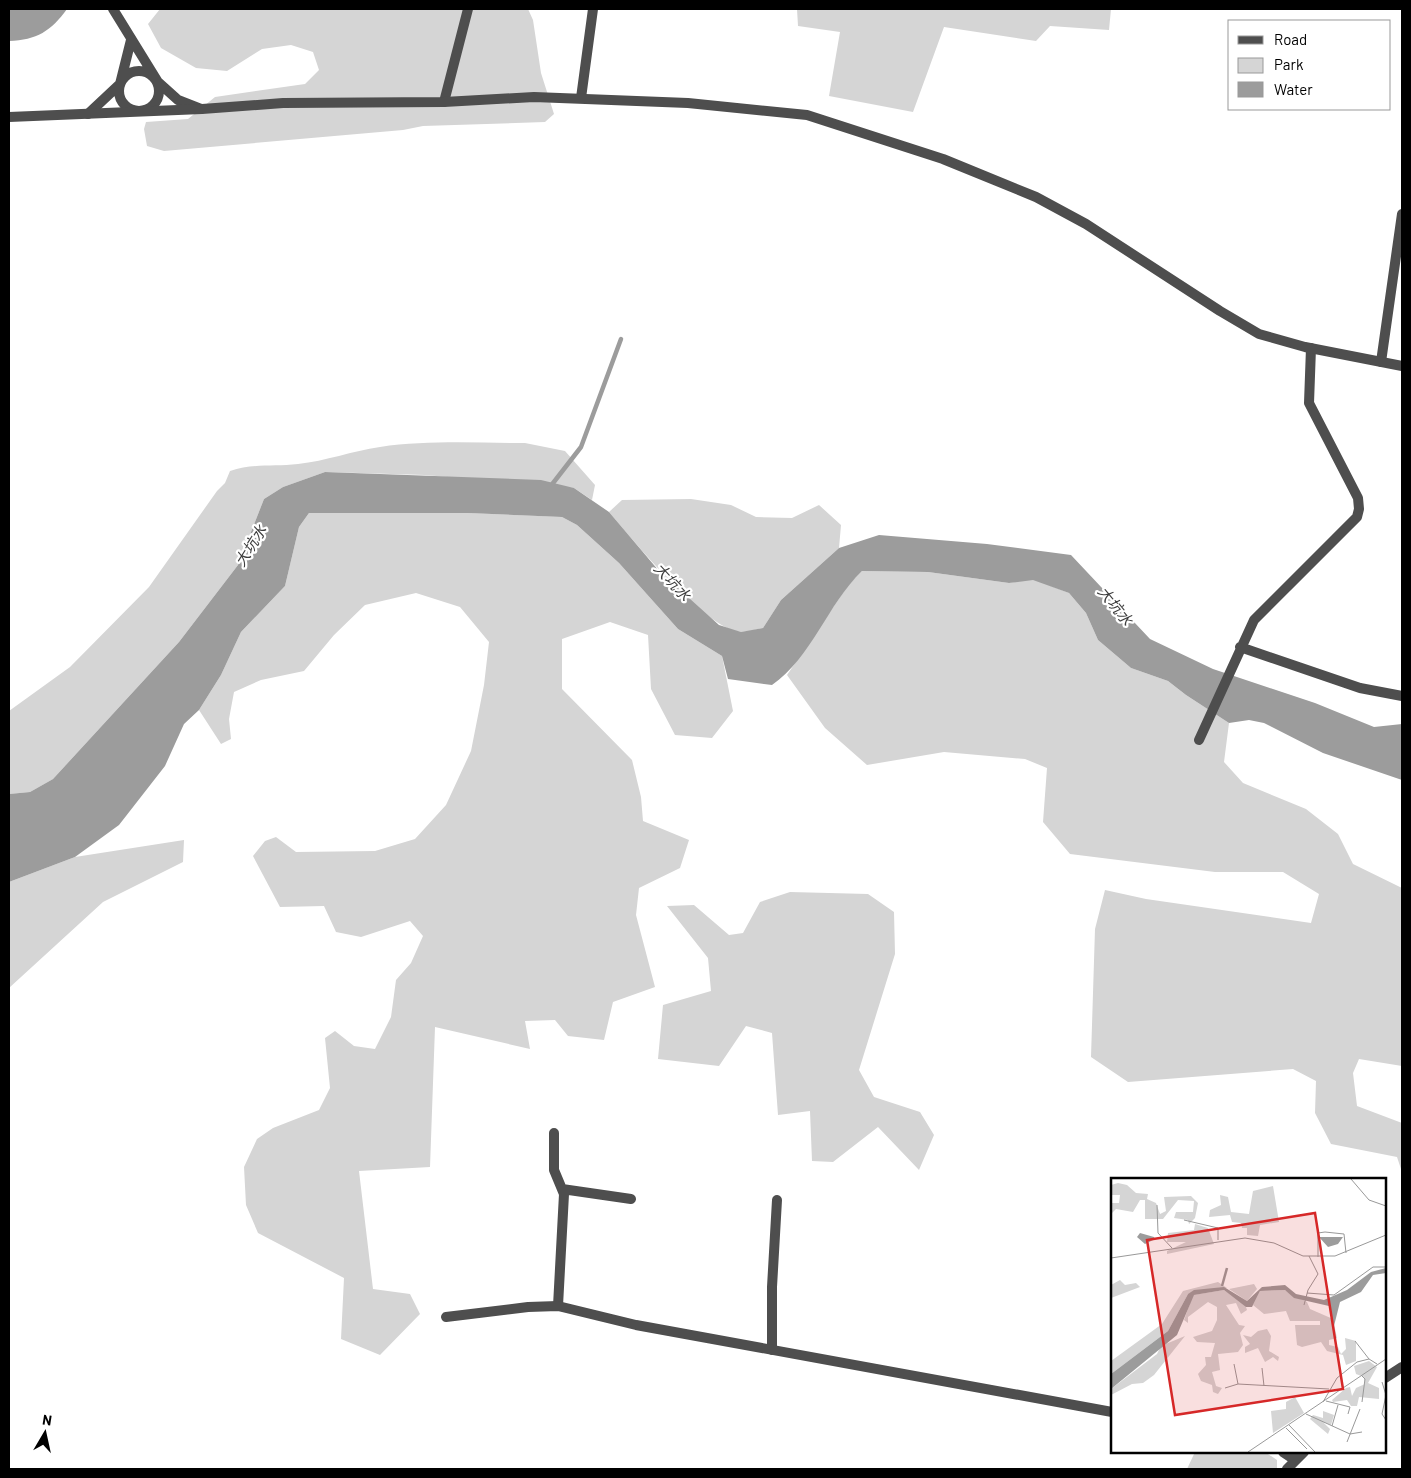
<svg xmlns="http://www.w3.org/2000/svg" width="1411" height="1478" font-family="Barlow,'Noto Sans SC',sans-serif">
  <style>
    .green { fill: #d5d5d5 }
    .water { fill: #9c9c9c }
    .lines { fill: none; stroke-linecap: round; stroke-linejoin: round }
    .stream { stroke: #9c9c9c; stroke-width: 4.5 }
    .minor { stroke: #4e4e4e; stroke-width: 10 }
    .tertiary { stroke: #4e4e4e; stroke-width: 10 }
    .labels { text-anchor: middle; stroke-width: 4.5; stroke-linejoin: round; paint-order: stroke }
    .water-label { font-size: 15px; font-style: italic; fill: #3d3d3d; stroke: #fff }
    .inset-river { fill: none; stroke: #9c9c9c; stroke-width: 2.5 }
    .inset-road { fill: none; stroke: #999; stroke-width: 1 }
    .view { fill: #d62828; fill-opacity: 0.15; stroke: #d62828; stroke-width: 2.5 }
    .inset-edge { fill: none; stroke: #000; stroke-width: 2.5 }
  </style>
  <rect width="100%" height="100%" fill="#fff"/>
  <path class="green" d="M 160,9 L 528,9 L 533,20 L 541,73 L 554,114 L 545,122 L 423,126 L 403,130 L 164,151 L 147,146 L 144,129 L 146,122 L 188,119 L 215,97 L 305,84 L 319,70 L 313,52 L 291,45 L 262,49 L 227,71 L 196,68 L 161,48 L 148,24 Z
    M 797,9 L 1111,9 L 1109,30 L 1050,26 L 1036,41 L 944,27 L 913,112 L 829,96 L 840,32 L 798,26 Z
    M 525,443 L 565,451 L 595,485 L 592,500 L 574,488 L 425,475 L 325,472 L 283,487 L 264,499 L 238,565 L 179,642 L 53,779 L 30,792 L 9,794 L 9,711 L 70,667 L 149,587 L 217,491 L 225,483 L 230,471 C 253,463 274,467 298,464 C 326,461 352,451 380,447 C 427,440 477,443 525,443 Z
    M 691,499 L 731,505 L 756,517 L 792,518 L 819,505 L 841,525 L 839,548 L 781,600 L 763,628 C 757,629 748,632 741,632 C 706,630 632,539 609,512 L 622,500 Z
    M 309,513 L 468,513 L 562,517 L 577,525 L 619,563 L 678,629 L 722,656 L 733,711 L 712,738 L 675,735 L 651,689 L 648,635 L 610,622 L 562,639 L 562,689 L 632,760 L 641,797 L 643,821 L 689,840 L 680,868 L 639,888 L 636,915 L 655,987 L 613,1002 L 604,1040 L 568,1036 L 555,1020 L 525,1021 L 530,1049 L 435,1027 L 430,1167 L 359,1171 L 373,1289 L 410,1294 L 420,1314 L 380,1355 L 341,1339 L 344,1278 L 258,1233 L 246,1205 L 244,1167 L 257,1139 L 273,1128 L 319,1110 L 330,1088 L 325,1038 L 335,1031 L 354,1046 L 375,1049 L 391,1017 L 396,980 L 411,963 L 423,936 L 410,921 L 361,937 L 336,932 L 324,906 L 280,907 L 253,856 L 265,841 L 276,837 L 296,852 L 375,851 L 415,839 L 446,805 L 471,751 L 484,685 L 489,642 L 460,607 L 416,593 L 365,605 L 334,635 L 304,671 L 261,680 L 234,692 L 229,719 L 231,739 L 221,744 L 199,710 L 221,675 L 241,632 L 285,586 L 299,527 Z
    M 862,571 L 928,572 L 1009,583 L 1033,579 L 1069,593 L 1086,613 L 1098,640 L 1131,668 L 1168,681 L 1186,695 L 1229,723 L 1224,762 L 1243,783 L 1306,809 L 1338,834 L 1353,864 L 1402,888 L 1402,1066 L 1359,1059 L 1353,1073 L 1357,1106 L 1402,1123 L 1402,1172 L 1397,1157 L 1331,1144 L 1315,1113 L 1316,1081 L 1293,1069 L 1128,1082 L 1091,1057 L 1095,929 L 1105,890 L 1146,899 L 1311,923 L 1319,894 L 1283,872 L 1215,872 L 1070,854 L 1043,822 L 1047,768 L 1025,759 L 944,752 L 867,765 L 825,728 L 787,675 L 849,584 Z
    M 184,840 L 183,862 L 103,902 L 9,988 L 9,882 L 75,857 Z
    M 790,892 L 868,894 L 894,912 L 895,954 L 859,1070 L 874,1097 L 920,1112 L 934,1135 L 919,1170 L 878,1127 L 833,1162 L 812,1161 L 810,1111 L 778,1115 L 772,1033 L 746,1026 L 719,1066 L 658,1059 L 663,1005 L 711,991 L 708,958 L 667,906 L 694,905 L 729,935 L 743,933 L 760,902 Z
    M 1195,1452 L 1265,1452 L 1277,1460 L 1277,1469 L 1187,1469 Z"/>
  <path class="water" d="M 9,9 L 67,9 C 51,31 37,40 9,41 Z
    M 325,472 L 541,480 L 574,488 L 609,512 L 659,571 L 719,625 L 741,632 L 763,628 L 781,600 L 839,548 L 879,535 L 987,544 L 1071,555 L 1150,639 L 1213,669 L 1315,703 L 1374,727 L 1402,724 L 1402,780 L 1323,753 L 1264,723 L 1249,720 L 1229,723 L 1186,695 L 1168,681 L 1131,668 L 1098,640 L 1086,613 L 1069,593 L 1033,580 L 1009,583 L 928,572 L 862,571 C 827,605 812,657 772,685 L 728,679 L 722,656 L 678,629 L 619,563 L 577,525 L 562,517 L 468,513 L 309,513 L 299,527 L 285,586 L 241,632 L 221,675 L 199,710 L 184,724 L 165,766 L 119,825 L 75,857 L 9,882 L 9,794 L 30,792 L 53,779 L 179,642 L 238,565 L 264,499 L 283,487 Z"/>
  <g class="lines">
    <path class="stream" d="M 550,487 L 581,447 L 621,339"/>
    <path class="minor" d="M 113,9 L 158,82 L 178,100 L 201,109
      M119 91a20 20 0 1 1 40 0a20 20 0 1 1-40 0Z
      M 581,98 L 593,9
      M 444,102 L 468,9
      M 88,114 L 120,84 L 131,40
      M 1381,362 L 1402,214
      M 1240,647 L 1360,688 L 1402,696
      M 1199,740 L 1254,620 L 1357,517 L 1359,509 L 1358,498 L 1309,403 L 1311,348
      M 554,1133 L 554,1170 L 564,1194 L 558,1306
      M 562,1189 L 631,1199
      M 772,1350 L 772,1287 L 777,1200"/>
    <path class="tertiary" d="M 9,117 L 202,109 L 283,103 L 444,102 L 534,97 L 688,103 L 807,115 L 943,159 L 1036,197 L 1086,224 L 1220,311 L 1259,334 L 1305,347 L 1402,366
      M 446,1317 L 528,1307 L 558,1306 L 636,1325 L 1112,1412
      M 1385,1378 L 1402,1367
      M 1283,1452 L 1295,1460
      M 1287,1469 L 1304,1452"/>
  </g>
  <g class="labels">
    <g class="water-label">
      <text transform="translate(251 546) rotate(-58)" y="5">大坑水</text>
      <text transform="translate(672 582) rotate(47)" y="5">大坑水</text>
      <text transform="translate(1115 606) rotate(51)" y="5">大坑水</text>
    </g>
  </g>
  <g transform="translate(1111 1178)">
    <rect width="275" height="275" fill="#fff"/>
    <path d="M 7,5 L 16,7 L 25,15 L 37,16 L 36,21 L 45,25 L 49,36 L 55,33 L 53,19 L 80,18 L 87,25 L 84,40 L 78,46 L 77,42 L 63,40 L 65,34 L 82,34 L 83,23 L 67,22 L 52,41 L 34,41 L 34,22 L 29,22 L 22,34 L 5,31 L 0,36 L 0,25 L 8,25 L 9,17 L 0,17 L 0,7 ZM 162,8 L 168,44 L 149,47 L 147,58 L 136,57 L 136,50 L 131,50 L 130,45 L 121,44 L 119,37 L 98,39 L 99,32 L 110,27 L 109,17 L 117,19 L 120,34 L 138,36 L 142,13 ZM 84,46 L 97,50 L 103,66 L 56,76 L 56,73 L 75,64 L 56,64 L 57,55 L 83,52 ZM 9,102 L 14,107 L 25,105 L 29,109 L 0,120 L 0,107 ZM 107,104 L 116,110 L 77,116 L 57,153 L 0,196 L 0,183 L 51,146 L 72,113 ZM 143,106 L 146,111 L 136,123 L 118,111 ZM 113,112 L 134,126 L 136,132 L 130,136 L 125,125 L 115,127 L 128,147 L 134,148 L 129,155 L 132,167 L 127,174 L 107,176 L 109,192 L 101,194 L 105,208 L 111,210 L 107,216 L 102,214 L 101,207 L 90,203 L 87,196 L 95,187 L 94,179 L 100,179 L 104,165 L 86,164 L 82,159 L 101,153 L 106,142 L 106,129 L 97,124 L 77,139 L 77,145 L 73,142 L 82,117 ZM 174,112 L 196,124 L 199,131 L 222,141 L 226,160 L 218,162 L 218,167 L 227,169 L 230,176 L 235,171 L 234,160 L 245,163 L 245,183 L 235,187 L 232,177 L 216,173 L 210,164 L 191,169 L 186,167 L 184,147 L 209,147 L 209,143 L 179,143 L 175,133 L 153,136 L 142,127 L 149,113 ZM 156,151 L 160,158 L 158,173 L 168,179 L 167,183 L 162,179 L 154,184 L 147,170 L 134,175 L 134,169 L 139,166 L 132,157 L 140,159 L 147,153 ZM 74,158 L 43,197 L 32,205 L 21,206 L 0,217 L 0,211 L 46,176 L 50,168 ZM 258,183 L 266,189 L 257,205 L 268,210 L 268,221 L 248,219 L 246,228 L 240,228 L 236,222 L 222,224 L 221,222 L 235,210 L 239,209 L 241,218 L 245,210 L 254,206 L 253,199 L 245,196 L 243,188 ZM 184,219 L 193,235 L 162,255 L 160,233 L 175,231 L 175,224 ZM 212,233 L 223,237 L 220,247 L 212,244 L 219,251 L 217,256 L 199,241 L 202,237 L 212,240 Z" fill="#d5d5d5"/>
    <path d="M 29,55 L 43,59 L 44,61 L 34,66 L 26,59 ZM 208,59 L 232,59 L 227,66 L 217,69 ZM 275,90 L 275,95 L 262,97 L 250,114 L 229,124 L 223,148 L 218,128 L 183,120 L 174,112 L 149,113 L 141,129 L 135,129 L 113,112 L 83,117 L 66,157 L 0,211 L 0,196 L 57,153 L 77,116 L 83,112 L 113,109 L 136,123 L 151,109 L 174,107 L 185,116 L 213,122 L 236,112 L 260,94 Z" fill="#9c9c9c"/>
    <path class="inset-river" d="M 111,108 L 116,90"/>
    <path class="inset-road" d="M 240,1 L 258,22 L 275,28M 46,27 L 47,55 L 61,70M 73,42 L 107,50 L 107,62M 207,79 L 207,55 L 214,54 L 233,56 L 235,75M 0,80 L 134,60 L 163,65 L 192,78 L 224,78 L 275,57M 196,115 L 223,117 L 262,89 L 275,89M 193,127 L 197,112 L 207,96 L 198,78M 244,163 L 258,181M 123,186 L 127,206M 151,190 L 153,208M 271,204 L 275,217 L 271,236 L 275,242M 114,210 L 127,206 L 218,211M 215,223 L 239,229 L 237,236M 212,224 L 226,200 L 246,184 L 258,181 L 266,186M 251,224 L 254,201 L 251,198M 195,236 L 239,256 L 251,254M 178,247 L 204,274M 221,248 L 227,227M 175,250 L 196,271M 236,264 L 249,231M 137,274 L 275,181"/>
    <path class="view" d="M 204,35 L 232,211 L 64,237 L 36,62 Z"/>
    <rect width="275" height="275" class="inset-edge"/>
  </g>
  <rect width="1411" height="1478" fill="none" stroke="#000000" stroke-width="20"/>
  <rect x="1228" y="20" width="162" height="90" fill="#ffffff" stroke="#999999"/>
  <rect x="1238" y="36" width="25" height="8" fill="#4e4e4e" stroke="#999999"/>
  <text x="1274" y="45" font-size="15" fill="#000000">Road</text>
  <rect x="1238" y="58" width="25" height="15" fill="#d5d5d5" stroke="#999999"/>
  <text x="1274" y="70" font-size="15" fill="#000000">Park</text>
  <rect x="1238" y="82" width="25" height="15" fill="#9c9c9c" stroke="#999999"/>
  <text x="1274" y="95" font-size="15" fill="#000000">Water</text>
  <g transform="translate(45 1433) rotate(9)" stroke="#ffffff" stroke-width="4" paint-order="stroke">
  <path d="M0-4L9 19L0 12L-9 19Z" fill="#000000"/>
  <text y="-8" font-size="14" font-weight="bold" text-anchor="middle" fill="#000000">N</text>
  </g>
</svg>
